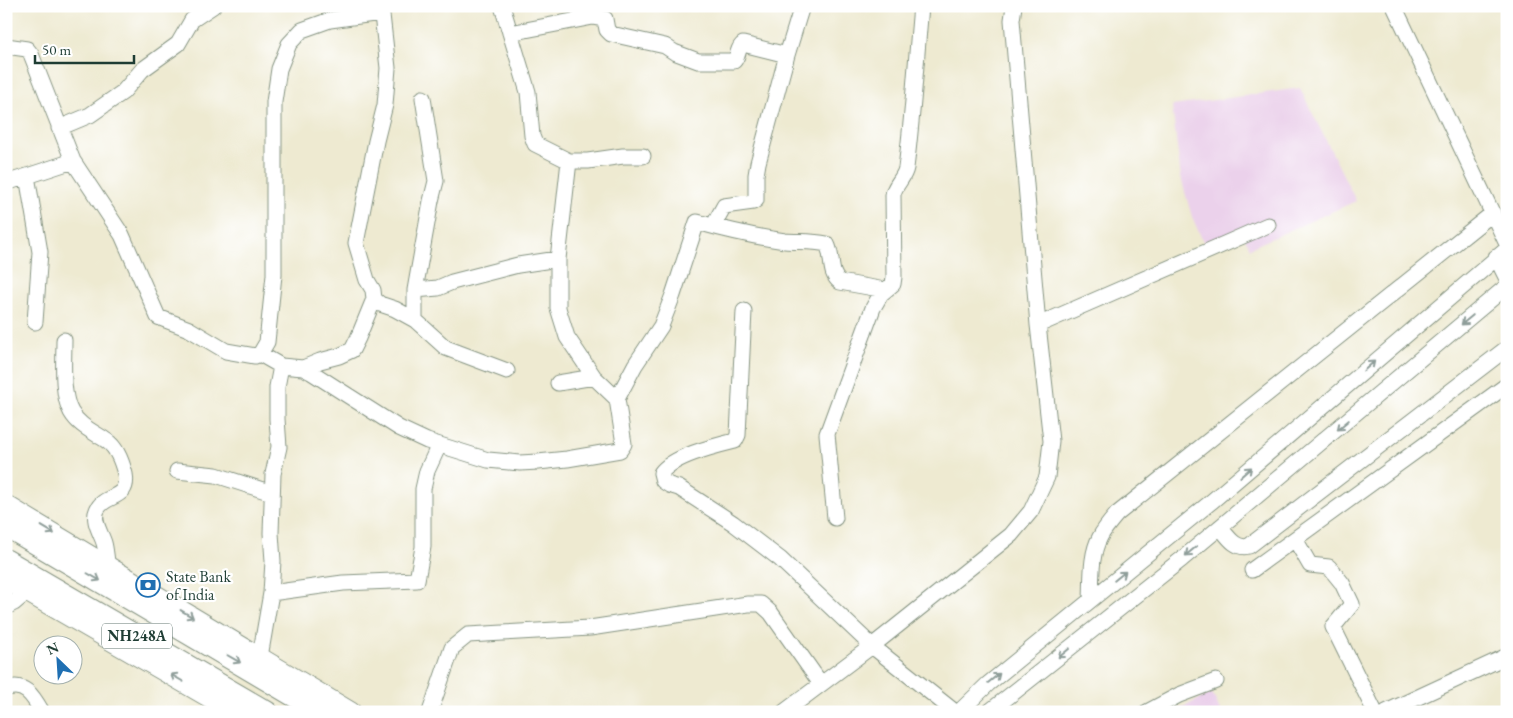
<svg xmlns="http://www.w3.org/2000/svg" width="1513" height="718" font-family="'EB Garamond',serif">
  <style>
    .built { fill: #ebd1eb }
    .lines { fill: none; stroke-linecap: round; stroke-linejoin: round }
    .minor-casing { stroke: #869482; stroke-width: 17 }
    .major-casing { stroke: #869482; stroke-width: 21 }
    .highway-casing { stroke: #869482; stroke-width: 23 }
    .minor { stroke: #fff; stroke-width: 15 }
    .major { stroke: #fff; stroke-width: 19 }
    .highway { stroke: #fff; stroke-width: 21 }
    .oneway { stroke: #8f9e9a }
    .labels { text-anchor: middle; stroke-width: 4.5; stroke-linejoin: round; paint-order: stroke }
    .shield { fill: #fff; stroke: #627771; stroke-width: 1 }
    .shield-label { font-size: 15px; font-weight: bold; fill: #1f3d34 }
    .poi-label { font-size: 16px; fill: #1f3d34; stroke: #fff; text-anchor: start }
  </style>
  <rect width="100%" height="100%" fill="#fff"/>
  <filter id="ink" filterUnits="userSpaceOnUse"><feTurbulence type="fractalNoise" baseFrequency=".02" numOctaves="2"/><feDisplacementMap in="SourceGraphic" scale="10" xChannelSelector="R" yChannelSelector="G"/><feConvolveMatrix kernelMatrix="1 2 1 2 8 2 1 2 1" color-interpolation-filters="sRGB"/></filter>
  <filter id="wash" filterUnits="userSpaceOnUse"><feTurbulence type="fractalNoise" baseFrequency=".0096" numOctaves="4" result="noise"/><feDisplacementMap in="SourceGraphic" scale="20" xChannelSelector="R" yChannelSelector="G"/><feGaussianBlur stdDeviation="1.12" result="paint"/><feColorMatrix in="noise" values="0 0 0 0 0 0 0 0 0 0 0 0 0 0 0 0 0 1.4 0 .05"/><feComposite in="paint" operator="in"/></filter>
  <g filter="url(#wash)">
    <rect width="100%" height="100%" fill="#eeead1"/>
    <path class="built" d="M 1300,88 L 1356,201 L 1250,248 L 1242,232 L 1206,248 L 1192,217 L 1181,178 L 1172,106 Z
      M 1212,693 L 1221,712 L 1173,712 Z"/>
  </g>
  <g filter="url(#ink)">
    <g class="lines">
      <g class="minor-casing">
        <path id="minor" d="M 502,6 L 528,92 L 532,136 L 535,144 L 569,161 L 588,161 L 623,156 L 643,156
          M 1394,6 L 1507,244
          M 510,33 L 593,17 L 605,19 L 607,30 L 611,34 L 665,46 L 674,52 L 698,61 L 734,61 C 739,56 737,48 743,44 L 787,55
          M 6,46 L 27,49 L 31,54 L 73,161 L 122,235 L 158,317 L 189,329 L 226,351 L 255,356 L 260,354 L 281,366 L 303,368 L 311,372 L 399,428 L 427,441 L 488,460 L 520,463 L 538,462 L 567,459 L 620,450 L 624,444 L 617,399 L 594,377 L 567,337 L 558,308 L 558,259 L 569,161
          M 59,128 L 90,115 L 123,92 L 142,70 L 178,44 L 192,20 L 213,6
          M 27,176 L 40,252 L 35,322
          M 6,183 L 73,161
          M 713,226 L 724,206 L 753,202 L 756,200 L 756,175 L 758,163 L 787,55 L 802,6
          M 1496,257 L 1507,279
          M 415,290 L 438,288 L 452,282 L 518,265 L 558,259
          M 374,299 L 380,304 L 395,309 L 415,320 L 446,348 L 507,371
          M 744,311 L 738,435 L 735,441 C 715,446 673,456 661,473 L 663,481 L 669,485 L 679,488 L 733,523 L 780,559 L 872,646 L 955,712
          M 415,320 L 415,290 L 431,201 L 436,181 L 423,98
          M 1038,325 L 1268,225
          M 64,340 C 64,360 61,394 71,412 C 79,426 94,432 107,441 C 117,448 122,462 125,474 C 130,501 104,493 97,510 C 92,521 101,533 104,543 C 106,550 106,558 108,566
          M 260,354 L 267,342 L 274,275 L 274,102 L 279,69 L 289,44 L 302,30 L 330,20 L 381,13
          M 303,368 L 320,361 L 339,356 L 352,350 L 358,338 L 374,299 L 373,290 L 367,280 L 356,243 L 376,141 L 385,105 L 388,68 L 381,6
          M 558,383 L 594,377
          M 617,399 L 635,365 L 661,326 L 673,295 L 697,222 C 726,230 755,237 785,241 C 799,242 813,241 827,244 C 834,257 828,273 840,282 L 885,290
          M 177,471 L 216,475 L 272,493
          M 835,518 L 827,434 L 873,308 L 881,294 L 893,284 L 894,277 L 893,195 C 894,185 904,179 906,168 C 913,114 916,60 921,6
          M 1220,527 C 1228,537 1236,550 1249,546 L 1507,348
          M 1295,539 L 1310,565 L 1329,567 L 1342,583 L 1352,604 L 1333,627 L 1375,712
          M 1252,570 L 1507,385
          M 271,593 L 343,583 L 417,580 L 423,547 L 423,489 L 427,471 L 439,445
          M 1091,600 C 1092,580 1090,555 1100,537 C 1104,529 1111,521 1117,514 L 1493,213
          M 6,607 L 14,603 L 28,591
          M 260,657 L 271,593 L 273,561 L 271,533 L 273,474 L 279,447 L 277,419 L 277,387 L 281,366
          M 6,689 C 25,681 34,698 42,712
          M 430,712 L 452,648 L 468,635 L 590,628 L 748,604 L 761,604 L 771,613 L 821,684
          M 784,712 L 872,646 L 1011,535 L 1031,511 L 1047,477 L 1051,441 L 1038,325 L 1012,20 L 1014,6
          M 959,712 L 988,684 L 1211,502 L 1507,249
          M 989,712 L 1182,559 L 1507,286
          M 1147,712 L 1179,695 L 1216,681
          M 1386,712 L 1507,656"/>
      </g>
      <g class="major-casing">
        <path id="major" d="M 6,505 L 351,712
          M 6,580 L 234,712"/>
      </g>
      <g class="highway-casing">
        <path id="highway" d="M 6,526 L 321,712
          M 6,560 L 267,712"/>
      </g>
      <use href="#minor" class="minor"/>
      <use href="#major" class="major"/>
      <use href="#highway" class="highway"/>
    </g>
    <defs><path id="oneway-shaft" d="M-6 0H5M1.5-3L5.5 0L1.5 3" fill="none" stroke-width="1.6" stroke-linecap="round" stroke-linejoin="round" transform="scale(1.25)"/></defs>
    <g class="oneway">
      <use href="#oneway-shaft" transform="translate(1467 320) rotate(140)"/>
      <use href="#oneway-shaft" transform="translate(1369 366) rotate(-41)"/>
      <use href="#oneway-shaft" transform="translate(1343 425) rotate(140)"/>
      <use href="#oneway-shaft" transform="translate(1246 472) rotate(-41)"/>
      <use href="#oneway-shaft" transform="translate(48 530) rotate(31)"/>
      <use href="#oneway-shaft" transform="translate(1191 551) rotate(140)"/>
      <use href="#oneway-shaft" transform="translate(1120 576) rotate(-39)"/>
      <use href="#oneway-shaft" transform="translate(94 577) rotate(30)"/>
      <use href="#oneway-shaft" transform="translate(187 614) rotate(31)"/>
      <use href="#oneway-shaft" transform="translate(1064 653) rotate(141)"/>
      <use href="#oneway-shaft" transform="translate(234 659) rotate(30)"/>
      <use href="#oneway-shaft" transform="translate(177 678) rotate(-150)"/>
      <use href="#oneway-shaft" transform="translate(994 678) rotate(-39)"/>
    </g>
  </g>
  <defs>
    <g id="bank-ring" transform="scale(1.25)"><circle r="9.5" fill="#fff" stroke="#1f6fb2" stroke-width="1.5"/><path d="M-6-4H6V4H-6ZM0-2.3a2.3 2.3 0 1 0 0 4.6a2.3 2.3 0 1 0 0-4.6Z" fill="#1f6fb2"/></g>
  </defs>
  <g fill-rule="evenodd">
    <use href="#bank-ring" x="148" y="585"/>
  </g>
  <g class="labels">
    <rect class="shield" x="102" y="623.5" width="70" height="25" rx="4"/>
    <g class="shield-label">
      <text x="137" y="641">NH248A</text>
    </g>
    <g class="poi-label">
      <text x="166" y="582">State Bank<tspan x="166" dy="18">of India</tspan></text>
    </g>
  </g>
  <rect width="1513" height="718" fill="none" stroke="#fff" stroke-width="25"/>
  <g transform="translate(58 660) rotate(335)"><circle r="24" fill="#ffffff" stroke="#a5b1ae"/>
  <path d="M0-4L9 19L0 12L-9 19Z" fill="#1f6fb2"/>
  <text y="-8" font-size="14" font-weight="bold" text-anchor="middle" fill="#1f3d34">N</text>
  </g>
  <path d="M35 55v8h99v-8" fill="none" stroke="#1f3d34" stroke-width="2.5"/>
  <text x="42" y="55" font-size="15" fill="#1f3d34" stroke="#ffffff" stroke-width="4" paint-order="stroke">50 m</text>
</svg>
